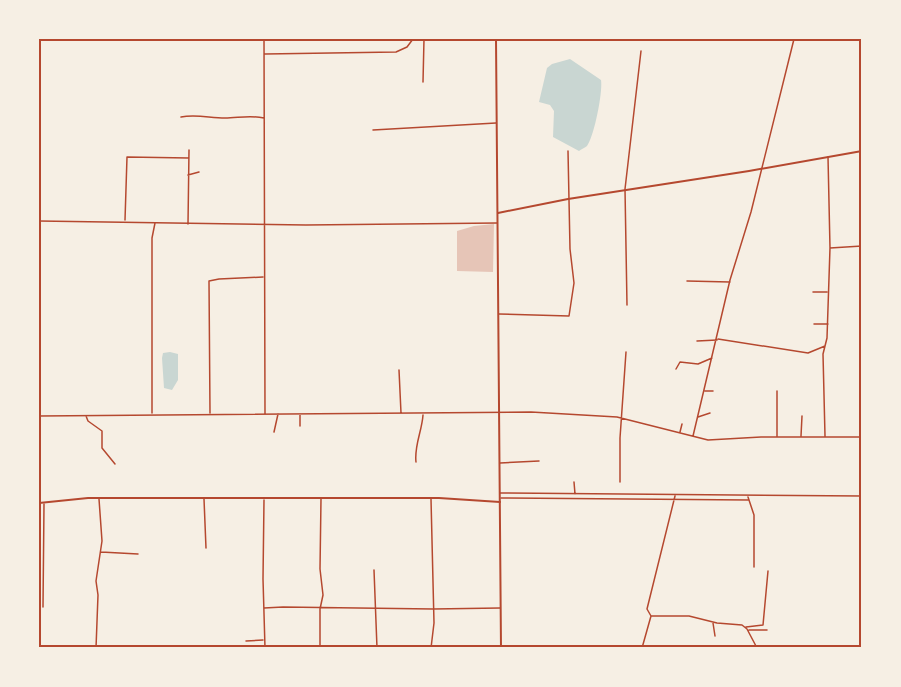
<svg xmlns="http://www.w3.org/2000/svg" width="901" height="687" font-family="'Roboto Serif',serif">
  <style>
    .water { fill: #c9d6d2 }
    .building { fill: #e6c5b7 }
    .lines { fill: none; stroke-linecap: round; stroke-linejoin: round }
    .minor { stroke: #b5482f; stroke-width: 1.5 }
    .tertiary { stroke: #b5482f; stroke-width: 2 }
    .secondary { stroke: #b5482f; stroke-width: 2 }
    .neatline { fill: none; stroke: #b5482f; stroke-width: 2 }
  </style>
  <rect width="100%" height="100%" fill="#f6efe4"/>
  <path class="water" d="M 570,59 L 601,80 C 603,92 594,137 587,146 C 585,148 581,149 579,151 L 553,137 L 554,111 L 550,105 L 539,102 L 547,68 L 552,64 Z
    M 170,352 L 178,354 L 178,380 L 172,390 L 164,388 L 162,358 L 163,353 Z"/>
  <path class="building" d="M 494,224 L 493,272 L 457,271 L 457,231 L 474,226 Z"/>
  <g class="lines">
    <path class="minor" d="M 264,39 L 265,413
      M 265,54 L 396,52 L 407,47 L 413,39
      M 423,82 L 424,39
      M 181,117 C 196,114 210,118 225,118 C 238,118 250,115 264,118
      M 373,130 L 496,123
      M 828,157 L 830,248
      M 188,175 L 199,172
      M 125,220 L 127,157 L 189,158
      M 39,221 L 306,225 L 497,223
      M 188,224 L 189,150
      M 687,281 L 730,282
      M 813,292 L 827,292
      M 627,305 L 625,189 L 641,51
      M 499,314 L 569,316 L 574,283 L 570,249 L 568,151
      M 814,324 L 828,324
      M 718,339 L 808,353 L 825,346
      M 697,341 L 717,340
      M 676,369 L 680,362 L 698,364 L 712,358
      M 399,370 L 401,413
      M 705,391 L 713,391
      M 152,413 L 152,238 L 155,223
      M 210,413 L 209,281 L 219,279 L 263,277
      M 39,416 L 531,412 L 617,417 L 708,440 L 761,437 L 862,437
      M 86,416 L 88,421 L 102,431 L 102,448 L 115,464
      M 698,417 L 710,413
      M 300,426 L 300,414
      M 274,432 L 278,414
      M 680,432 L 682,424
      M 693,436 L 730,280 L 751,212 L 794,39
      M 777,436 L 777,391
      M 801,436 L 802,416
      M 825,436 L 823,354 L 827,338 L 830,248 L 862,246
      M 416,462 C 414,446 422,431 423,415
      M 500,463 L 539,461
      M 574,482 L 575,494
      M 620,482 L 620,438 L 626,352
      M 500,493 L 862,496
      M 748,497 L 754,515 L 754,567
      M 501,498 L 749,500
      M 204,499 L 206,548
      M 264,500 L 263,579 L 265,648
      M 101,552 L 138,554
      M 374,570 L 377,648
      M 43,607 L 44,504
      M 264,608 L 283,607 L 433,609 L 500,608
      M 651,616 L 689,616 L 717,623 L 742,625 L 747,629 L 757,648
      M 713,623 L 715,636
      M 746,627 L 763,625 L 768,571
      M 749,630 L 767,630
      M 246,641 L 263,640
      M 96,648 L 98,595 L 96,581 L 102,541 L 99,499
      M 320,648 L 320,609 L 323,595 L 320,569 L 321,499
      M 431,648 L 434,623 L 431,499
      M 642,648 L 651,616 L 647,609 L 675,496"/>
    <path class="tertiary" d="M 498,213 L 568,199 L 749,171 L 862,151
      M 39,503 L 88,498 L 439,498 L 500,502"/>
    <path class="secondary" d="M 496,39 L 501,648"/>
  </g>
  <rect width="901" height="687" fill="none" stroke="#f6efe4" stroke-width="81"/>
  <rect x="40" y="40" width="820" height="606" class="neatline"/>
</svg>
